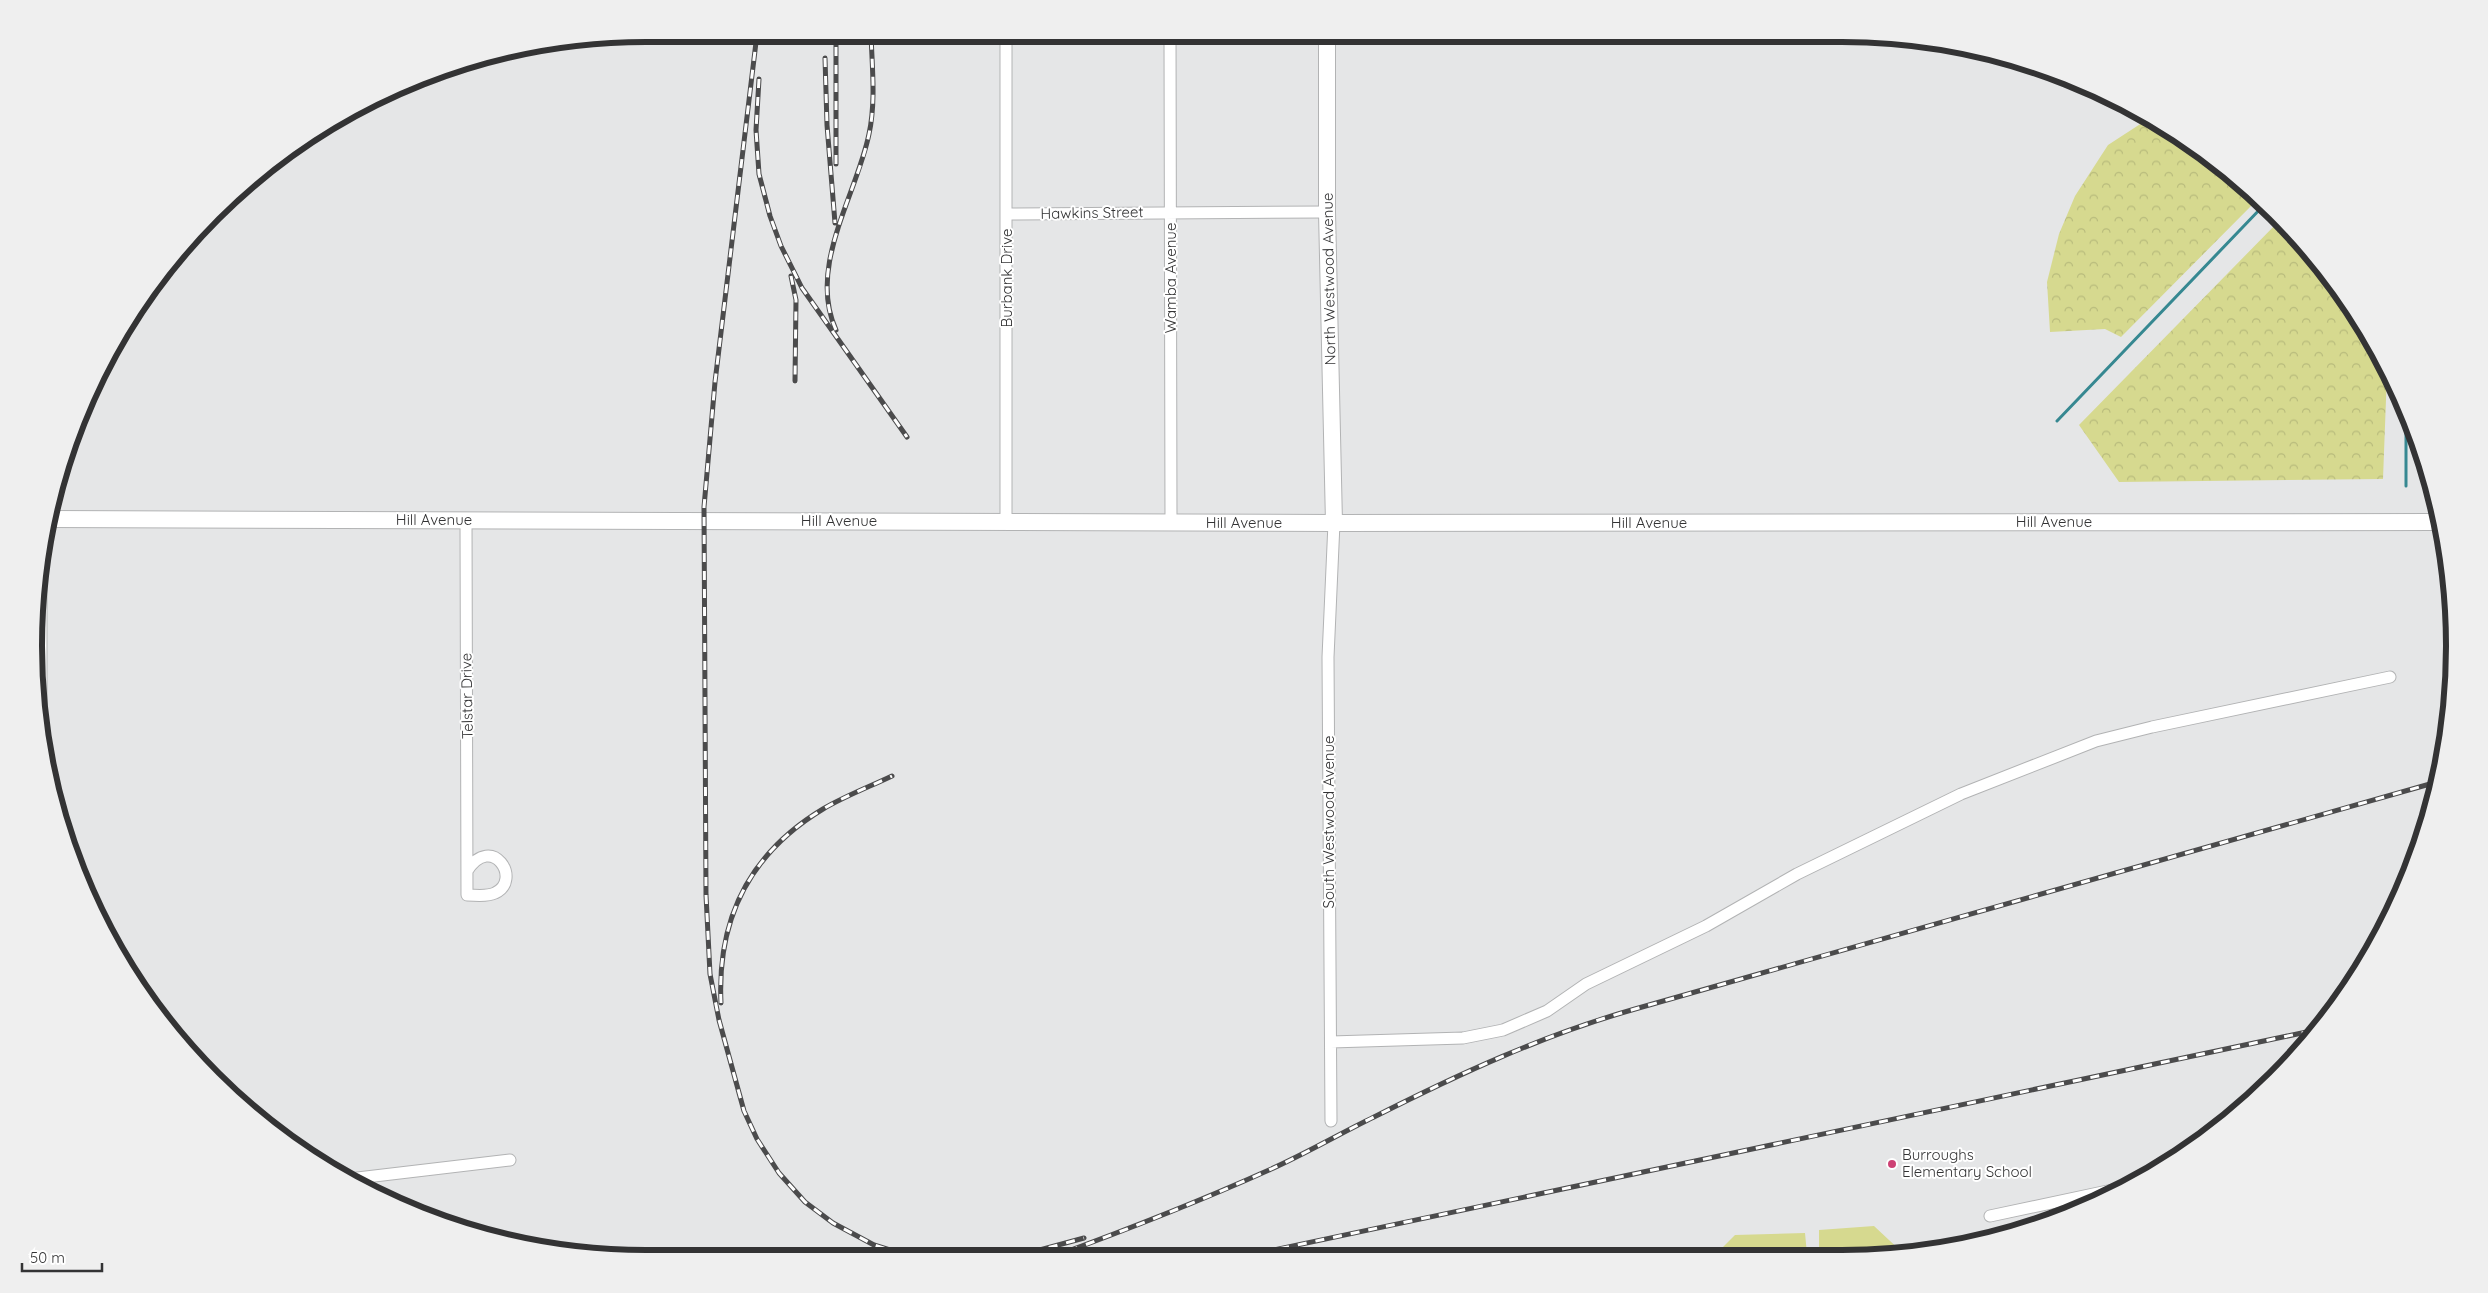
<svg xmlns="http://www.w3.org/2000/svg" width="2488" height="1293" font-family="Quicksand,sans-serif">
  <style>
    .forest { fill: url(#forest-crowns) }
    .garden { fill: #d6d98f }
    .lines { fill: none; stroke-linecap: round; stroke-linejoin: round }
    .stream { stroke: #368891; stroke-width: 3 }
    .street-casing { stroke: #b2b3b4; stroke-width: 13 }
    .secondary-casing { stroke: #b2b3b4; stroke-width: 18 }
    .street { stroke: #fff; stroke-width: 11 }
    .secondary { stroke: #fff; stroke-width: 16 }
    .rail-casing { stroke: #4b4b4c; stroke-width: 5 }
    .rail { stroke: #fff; stroke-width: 3; stroke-dasharray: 9; stroke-linecap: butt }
    .poi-dot { fill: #cd4174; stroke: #fff; stroke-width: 2 }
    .labels { text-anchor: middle; stroke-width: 4; stroke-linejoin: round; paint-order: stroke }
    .street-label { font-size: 15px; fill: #333334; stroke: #fff }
    .poi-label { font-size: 15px; fill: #333334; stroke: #fff; text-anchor: start }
    .rim { fill: none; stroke: #333334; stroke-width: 6 }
  </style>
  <defs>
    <pattern id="forest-crowns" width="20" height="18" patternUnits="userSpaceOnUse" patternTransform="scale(1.25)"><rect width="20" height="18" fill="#d6d98f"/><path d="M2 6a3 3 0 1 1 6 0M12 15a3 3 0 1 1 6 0" fill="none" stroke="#b8bb7c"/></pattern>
  </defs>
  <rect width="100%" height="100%" fill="#e5e6e7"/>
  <path class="forest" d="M 2148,119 L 2215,161 L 2257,200 L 2121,337 L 2105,329 L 2050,332 L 2047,282 L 2059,234 L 2075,196 L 2108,145 Z
    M 2279,221 L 2302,243 L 2372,340 L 2387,373 L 2383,479 L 2119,482 L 2079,425 Z"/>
  <path class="garden" d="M 1874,1226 L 1904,1254 L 1819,1254 L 1819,1230 Z
    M 1805,1233 L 1807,1254 L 1715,1255 L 1735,1235 Z"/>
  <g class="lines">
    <path class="stream" d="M 2057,421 L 2263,206
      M 2406,486 L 2406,415"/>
    <g class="street-casing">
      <path id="street" d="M 1006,34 L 1006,521
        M 1170,34 L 1171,523
        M 1007,214 L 1327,212
        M 466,520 L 467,895 C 476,895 487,897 495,893 C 523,880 492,832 467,871
        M 41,568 L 41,725
        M 1331,1042 L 1463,1038 L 1503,1030 L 1547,1011 L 1586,984 L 1706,926 L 1797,874 L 1961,794 L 2096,741 L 2152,727 L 2390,677
        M 1331,1121 L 1328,657 L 1334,523
        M 349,1179 L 510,1160
        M 1990,1216 L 2117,1189"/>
    </g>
    <g class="secondary-casing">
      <path id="secondary" d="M 1327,34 L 1327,212 L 1334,523
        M 49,519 L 1334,523 L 2439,522"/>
    </g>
    <use href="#street" class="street"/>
    <use href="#secondary" class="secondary"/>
    <g class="rail-casing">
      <path id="rail" d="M 757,34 L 715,382 L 704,507 L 706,895 L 710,974 L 719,1020 L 744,1111 L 757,1139 L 779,1173 L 805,1202 L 833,1223 L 874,1245 L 912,1257
        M 825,58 L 827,125 L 835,223
        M 759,79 L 756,130 L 759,174 L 770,216 L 781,246 L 802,288 L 907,437
        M 836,164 L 836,34
        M 791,276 L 796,300 L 795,381
        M 836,330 C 807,267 857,194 869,134 C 876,102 872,66 871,34
        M 721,1003 C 717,919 750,853 823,809 C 845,796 869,787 892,776
        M 1245,1256 L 2316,1030
        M 1014,1257 L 1084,1238
        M 1052,1257 C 1126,1230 1198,1202 1269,1170 C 1305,1154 1339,1134 1374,1117 C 1459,1074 1543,1035 1635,1009 L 2437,782"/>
    </g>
    <use href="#rail" class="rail"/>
  </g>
  <circle class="poi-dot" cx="1892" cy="1164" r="5"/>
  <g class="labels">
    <g class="street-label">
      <text transform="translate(1092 213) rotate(-1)" y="5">Hawkins Street</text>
      <text transform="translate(1007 278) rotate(-90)" y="5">Burbank Drive</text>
      <text transform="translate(1171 278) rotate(-90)" y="5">Wamba Avenue</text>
      <text transform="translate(1329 279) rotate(-91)" y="5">North Westwood Avenue</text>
      <text x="434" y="525">Hill Avenue</text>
      <text x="839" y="526">Hill Avenue</text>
      <text x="2054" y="527">Hill Avenue</text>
      <text x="1244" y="528">Hill Avenue</text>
      <text x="1649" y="528">Hill Avenue</text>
      <text transform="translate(467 696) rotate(-91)" y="5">Telstar Drive</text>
      <text transform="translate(1329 822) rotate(-90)" y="5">South Westwood Avenue</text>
    </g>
    <g class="poi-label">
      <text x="1902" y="1160">Burroughs<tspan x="1902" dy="17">Elementary School</tspan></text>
    </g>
  </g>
  <path d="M0 0H2488V1293H0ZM646 42H1842A604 604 0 0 1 2446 646V646A604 604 0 0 1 1842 1250H646A604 604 0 0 1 42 646V646A604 604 0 0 1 646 42Z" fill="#efefef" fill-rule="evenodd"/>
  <path class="rim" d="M646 42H1842A604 604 0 0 1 2446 646V646A604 604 0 0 1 1842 1250H646A604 604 0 0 1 42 646V646A604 604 0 0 1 646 42Z"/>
  <path d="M22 1263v8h80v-8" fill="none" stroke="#333334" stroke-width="2.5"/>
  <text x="30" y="1263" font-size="15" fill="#333334" stroke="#ffffff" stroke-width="4" paint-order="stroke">50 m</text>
</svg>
